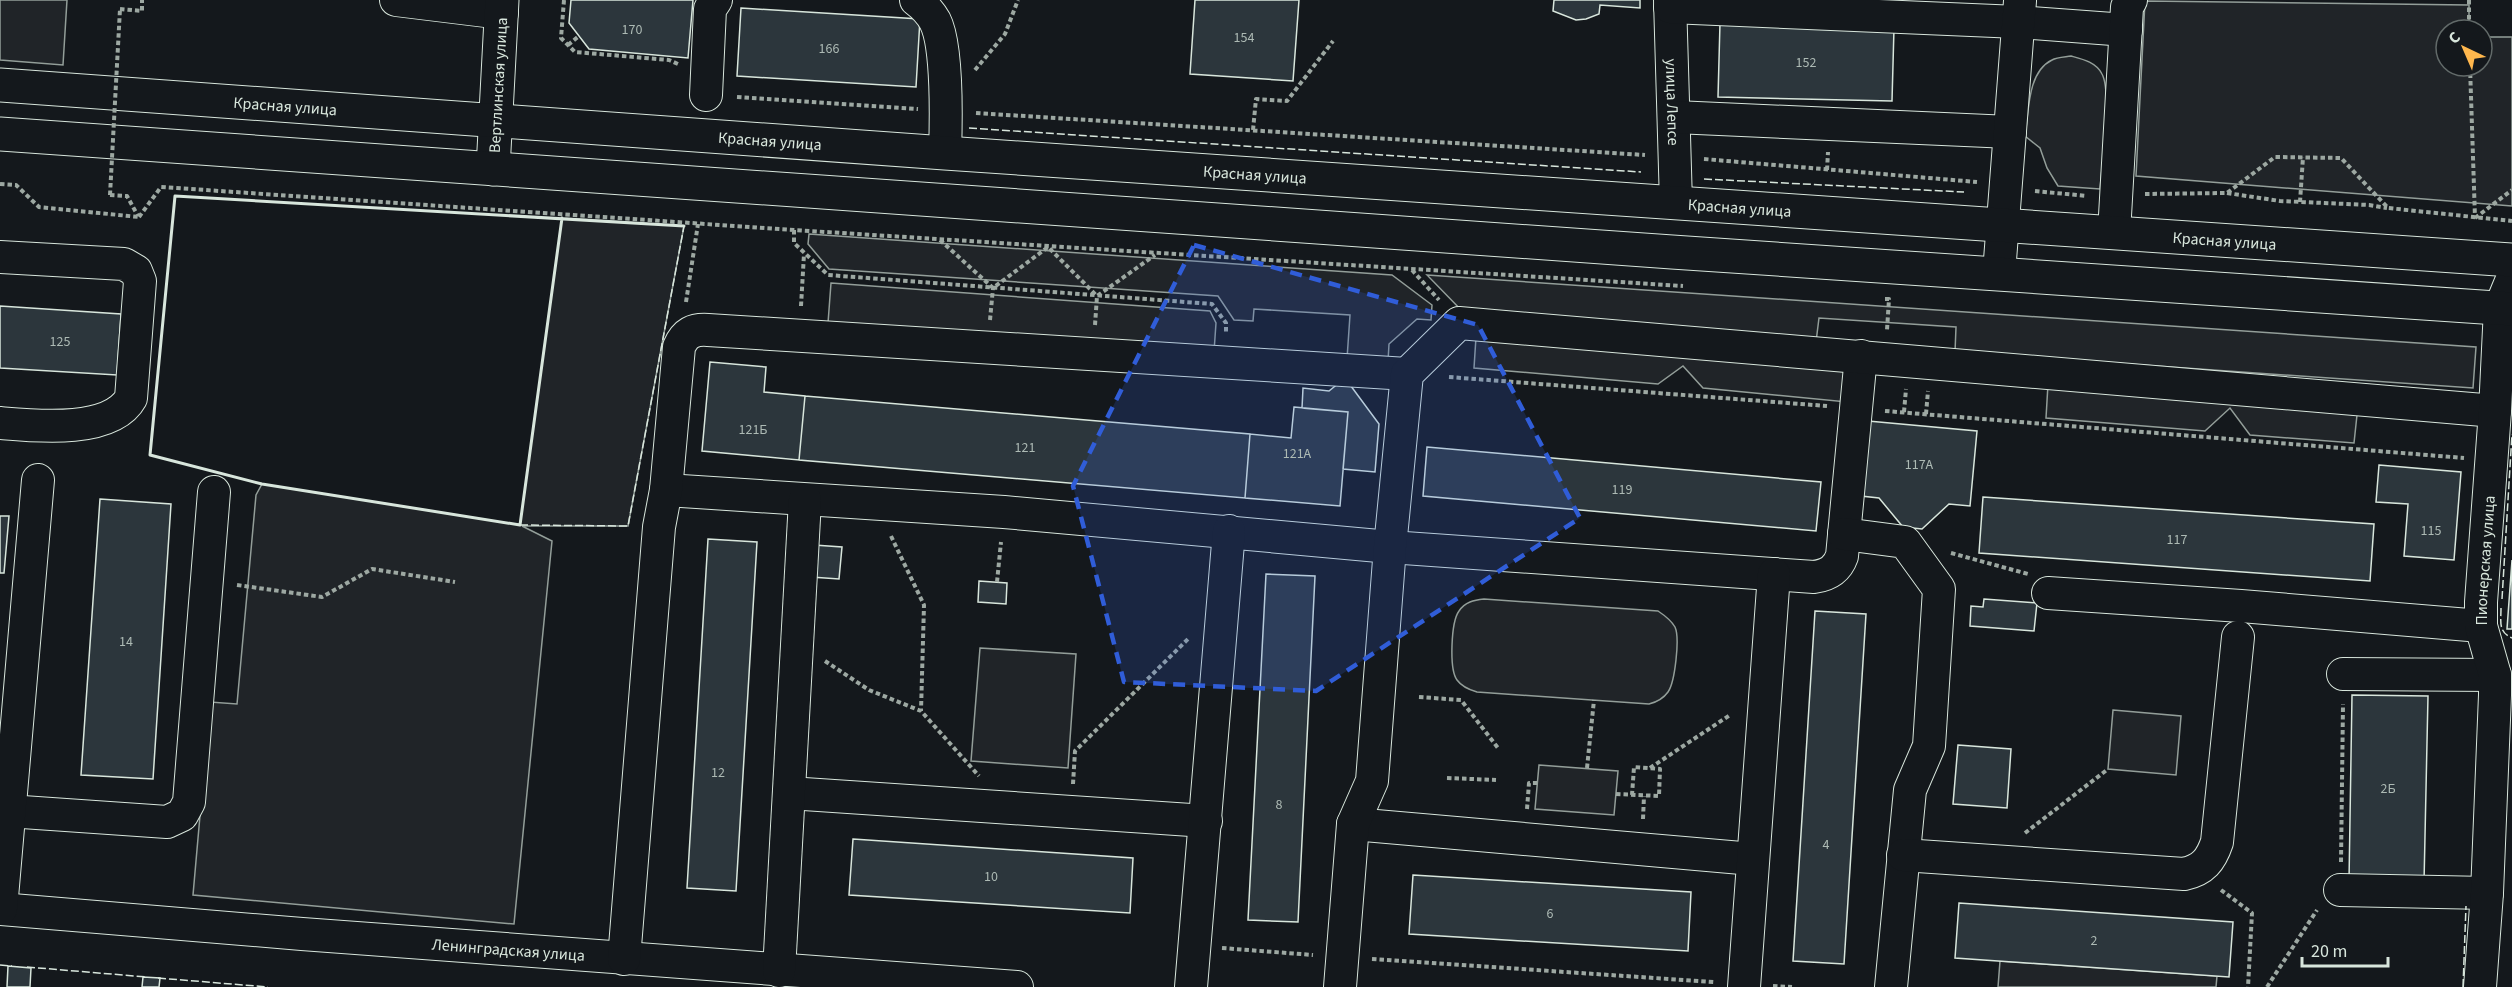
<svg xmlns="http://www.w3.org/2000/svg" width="2512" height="987" font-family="'Source Sans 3',sans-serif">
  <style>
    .green { fill: #202428; stroke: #939e99; stroke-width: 1.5 }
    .building { fill: #2c363c; stroke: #d8e6dc; stroke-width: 1.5 }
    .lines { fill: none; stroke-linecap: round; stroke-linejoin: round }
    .minor-casing { stroke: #d8e6dc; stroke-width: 34 }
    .major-casing { stroke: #d8e6dc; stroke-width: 35 }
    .highway-casing { stroke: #d8e6dc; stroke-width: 35 }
    .path { stroke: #9da8a2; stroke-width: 4; stroke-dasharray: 4.5 3; stroke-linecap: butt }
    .minor { stroke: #14181c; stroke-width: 32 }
    .major { stroke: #14181c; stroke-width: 33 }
    .highway { stroke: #14181c; stroke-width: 33 }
    .path-bridge { stroke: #9da8a2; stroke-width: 4; stroke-dasharray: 4.5 3; stroke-linecap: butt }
    .fence { stroke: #d8e6dc; stroke-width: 1.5; stroke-dasharray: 8 3; stroke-linecap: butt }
    .wall { stroke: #d8e6dc; stroke-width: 3 }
    .marked { fill: #305dd8; fill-opacity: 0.2; stroke: #305dd8; stroke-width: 4.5; stroke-dasharray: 12 8; stroke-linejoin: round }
    .labels { text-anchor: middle; stroke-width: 4.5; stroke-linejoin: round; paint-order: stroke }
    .number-label { font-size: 14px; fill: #adbab4 }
    .street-label { font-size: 16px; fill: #d8e6dc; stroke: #14181c }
  </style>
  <rect width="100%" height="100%" fill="#14181c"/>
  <path class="green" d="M 0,0 L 67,0 L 63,65 L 0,60 Z
    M 2145,1 L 2469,5 L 2469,30 L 2446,30 L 2446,66 L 2482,66 L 2482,37 L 2512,37 L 2512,206 L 2136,176 Z
    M 2071,56 C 2082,59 2096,62 2102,74 C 2112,92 2102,165 2100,189 L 2058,186 L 2047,168 L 2040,148 L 2025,136 C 2029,112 2027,72 2052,60 C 2057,57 2065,57 2071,56 Z
    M 562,218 L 684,226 L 628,526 L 522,526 L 552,541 L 514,924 L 193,895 L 210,702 L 237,704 L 256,495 L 262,484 L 520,525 Z
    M 809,234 L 1392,275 L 1432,305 L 1431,320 L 1417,319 L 1389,344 L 1388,362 L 1347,359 L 1350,315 L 1254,309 L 1253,321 L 1234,320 L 1218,296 L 829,269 L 808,244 Z
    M 1427,275 L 2476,347 L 2473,388 L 1955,352 L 1956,327 L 1819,318 L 1816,342 L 1466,315 Z
    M 831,283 L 1210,311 L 1216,323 L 1214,352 L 828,323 Z
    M 1476,337 L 1850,371 L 1847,402 L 1703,388 L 1683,366 L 1658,384 L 1474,368 Z
    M 2048,384 L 2357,415 L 2354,443 L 2250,435 L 2230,408 L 2205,431 L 2046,418 Z
    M 1484,599 L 1658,611 C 1664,615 1671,620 1675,627 C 1680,638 1675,682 1668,692 C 1663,699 1657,702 1649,704 L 1477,692 C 1470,690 1462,687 1457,680 C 1449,669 1451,622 1459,611 C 1465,602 1474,600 1484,599 Z
    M 980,648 L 1076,654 L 1068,768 L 971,761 Z
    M 2113,710 L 2181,716 L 2176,775 L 2108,769 Z
    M 1539,765 L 1618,771 L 1614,815 L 1535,809 Z
    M 2000,961 L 2217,976 L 2216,987 L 1998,987 Z"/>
  <path class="building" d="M 571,0 L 693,0 L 688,58 L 589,49 L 569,23 Z
    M 1195,0 L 1299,0 L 1293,81 L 1190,74 Z
    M 1554,0 L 1640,0 L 1640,8 L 1600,5 L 1599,14 L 1586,19 L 1576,20 L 1553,11 Z
    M 741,8 L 920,19 L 916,87 L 737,76 Z
    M 1720,23 L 1894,28 L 1892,101 L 1718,97 Z
    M 1720,23 L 1894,28 L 1892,101 L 1718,97 Z
    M 0,306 L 121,314 L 117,375 L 0,368 Z
    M 710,362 L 766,367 L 764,392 L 805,396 L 799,460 L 702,451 Z
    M 1345,378 L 1379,424 L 1375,472 L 1343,469 L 1348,412 L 1302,408 L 1303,388 L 1329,391 Z
    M 805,396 L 1250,434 L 1245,498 L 799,460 Z
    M 1294,407 L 1348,412 L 1340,506 L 1245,498 L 1250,434 L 1291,438 Z
    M 1868,421 L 1977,431 L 1970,506 L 1949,504 L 1922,529 L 1903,527 L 1879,498 L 1861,496 Z
    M 1427,447 L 1821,482 L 1816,531 L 1423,496 Z
    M 2379,465 L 2461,472 L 2454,560 L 2404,556 L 2408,504 L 2376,502 Z
    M 1983,497 L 2374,524 L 2370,581 L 1979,553 Z
    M 100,499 L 171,504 L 153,779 L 81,775 Z
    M 0,516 L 9,516 L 4,573 L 0,573 Z
    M 708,539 L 757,542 L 736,891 L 687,888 Z
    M 814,545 L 842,547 L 839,579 L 811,577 Z
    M 2512,560 L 2512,629 L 2507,629 Z
    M 1266,574 L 1315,576 L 1298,922 L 1248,920 Z
    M 979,581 L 1007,583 L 1006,604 L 978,602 Z
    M 1984,599 L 2037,603 L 2034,631 L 1970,626 L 1971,606 L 1983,607 Z
    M 1815,611 L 1866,614 L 1844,964 L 1793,961 Z
    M 2352,695 L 2428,696 L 2424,883 L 2349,881 Z
    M 1958,745 L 2011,749 L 2007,808 L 1953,804 Z
    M 853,839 L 1133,858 L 1130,913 L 849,895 Z
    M 1413,875 L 1691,892 L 1688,951 L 1409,934 Z
    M 1959,903 L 2233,922 L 2229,977 L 1955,958 Z
    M 8,966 L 31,968 L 30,987 L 7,987 Z
    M 143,977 L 160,978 L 159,987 L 142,987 Z"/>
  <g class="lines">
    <g class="minor-casing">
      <g id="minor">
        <path d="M 396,0 L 502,13"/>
        <path d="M 916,0 C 924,6 930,12 935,21 C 948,46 946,124 945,153"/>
        <path id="s1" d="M 1670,0 L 1676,203"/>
        <path d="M 1670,7 L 2018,22 L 2126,30"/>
        <path d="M 706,95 L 710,9 L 716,0"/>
        <path d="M 1675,117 L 2010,132"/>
        <path d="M 2114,233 L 2127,7 L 2131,0"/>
        <path d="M 0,257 L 124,264 L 136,271 L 140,281 L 131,398 C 111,434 35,426 0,423"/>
        <path d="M 1999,273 L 2020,1"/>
        <path d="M 666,490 L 1004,512 L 1390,547 L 1814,577 C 1828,575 1837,570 1842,556 L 1861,356"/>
        <path d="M 1844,534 L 1905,542 L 1939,589 L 1929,746 L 1910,790 L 1891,987"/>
        <path d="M 2048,593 L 2241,606 L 2481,626"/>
        <path d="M 2343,674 L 2495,675"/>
        <path d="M 789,793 L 1206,821"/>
        <path d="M 8,811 L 167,822 L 182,815 L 189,802 L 214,492"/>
        <path d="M 1353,824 L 1753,859"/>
        <path d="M 1903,855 L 2184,874 C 2203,870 2211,860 2217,842 L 2238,637"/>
        <path d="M 2340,890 L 2487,893"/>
        <path id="s2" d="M 0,909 L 302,934 L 1017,987"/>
        <path d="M 1,909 L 38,480"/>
        <path d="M 624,959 L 659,527 L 666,490 L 679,347 C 685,333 693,329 708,330 L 1407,374"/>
        <path d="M 779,971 L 805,500"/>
        <path d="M 1191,987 L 1229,531"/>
        <path d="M 1340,987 L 1353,824 L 1372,781 L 1390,547 L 1407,374 L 1459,323 L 2495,411"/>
        <path d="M 1744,987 L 1774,574"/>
        <path id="s3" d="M 2480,987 L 2487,893 L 2495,695 L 2495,675 L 2481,626 L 2481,602 L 2495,411 L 2500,308 L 2512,279"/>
      </g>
    </g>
    <g class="major-casing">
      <g id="major">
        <path id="s4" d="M 493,169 L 502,0"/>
      </g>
    </g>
    <g class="highway-casing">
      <g id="highway">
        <path id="s5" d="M 0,85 L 945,153 L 2512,260"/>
        <path d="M 0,134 L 1672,252 L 2512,309"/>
      </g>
    </g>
    <path class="path" d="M 564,0 L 561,38 L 575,52 L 669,60 L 678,64
      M 2469,0 L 2469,30
      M 120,9 L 142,11 L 142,0
      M 568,45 L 579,36
      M 2470,66 L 2475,218
      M 975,70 L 1005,34 L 1018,0
      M 737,97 L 918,109
      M 976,113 L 1645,155
      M 1253,130 L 1256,99 L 1287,101 L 1333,41
      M 1704,159 L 1977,182
      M 1827,170 L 1828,152
      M 0,184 L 16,185 L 39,207 L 139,217
      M 2035,191 L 2087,196
      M 2227,193 L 2280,201 L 2369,205 L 2387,208
      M 2145,194 L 2227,193 L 2275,157 L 2341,158 L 2388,208 L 2512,221
      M 110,195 L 127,196 L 138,216
      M 2300,202 L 2303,157
      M 139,217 L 161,187 L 794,230 L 1683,286
      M 2475,218 L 2512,190
      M 794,230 L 794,243 L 828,275 L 1212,304 L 1226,323 L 1226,334
      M 940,240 L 993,288 L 1048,247 L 1097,296 L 1155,255
      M 1412,270 L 1439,300
      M 1885,299 L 1889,299 L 1887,330
      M 686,302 L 698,224
      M 801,306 L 804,254
      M 990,320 L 993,288
      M 1095,325 L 1097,296
      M 1449,377 L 1827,406
      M 1885,411 L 2464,458
      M 1904,412 L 1906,389
      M 1926,414 L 1928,391
      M 891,536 L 924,605 L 921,711
      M 1951,553 L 2028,574
      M 997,582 L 1001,542
      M 237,585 L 322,597 L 372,569 L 455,582
      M 825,661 L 869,690 L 921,711 L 979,776
      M 1419,697 L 1461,700 L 1498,748
      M 1587,768 L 1594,700
      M 1650,768 L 1730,715
      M 1447,778 L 1496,780
      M 1073,784 L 1075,751 L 1189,638
      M 1616,794 L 1659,796 L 1660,769 L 1634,767 L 1632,795
      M 1527,809 L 1529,783 L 1537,783
      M 1643,819 L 1644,796
      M 2025,833 L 2108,769
      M 2341,862 L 2343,704
      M 2221,890 L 2252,913 L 2248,987
      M 1222,948 L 1313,955
      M 1372,959 L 1714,982
      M 1773,986 L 1792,987
      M 2267,987 L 2317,910"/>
    <use href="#minor" class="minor"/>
    <use href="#major" class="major"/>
    <use href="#highway" class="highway"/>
    <path class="path-bridge" d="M 110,195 L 120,9"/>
    <path class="fence" d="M 969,128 L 1641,172
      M 1704,179 L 1964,192
      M 520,525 L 628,526 L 684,226
      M 2502,599 L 2512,434
      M 2501,608 C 2501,622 2498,632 2512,638
      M 0,965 L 12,966
      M 27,967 L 147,977
      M 158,978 L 268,987
      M 2463,987 L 2466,906"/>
    <path class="wall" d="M 562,218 L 520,525 L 262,484 L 150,455 L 175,196 L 684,226"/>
  </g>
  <path class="marked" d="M 1194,245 L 1478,325 L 1580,518 L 1316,691 L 1124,682 L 1073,486 Z"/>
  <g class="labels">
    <g class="number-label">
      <text x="632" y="34">170</text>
      <text x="1244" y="42">154</text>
      <text x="829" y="53">166</text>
      <text x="1806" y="67">152</text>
      <text x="60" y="346">125</text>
      <text x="753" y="434">121Б</text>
      <text x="1025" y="452">121</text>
      <text x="1297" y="458">121А</text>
      <text x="1919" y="469">117А</text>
      <text x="1622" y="494">119</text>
      <text x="2431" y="535">115</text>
      <text x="2177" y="544">117</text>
      <text x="126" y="646">14</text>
      <text x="718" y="777">12</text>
      <text x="2388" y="793">2Б</text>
      <text x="1279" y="809">8</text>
      <text x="1826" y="849">4</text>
      <text x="991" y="881">10</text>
      <text x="1550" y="918">6</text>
      <text x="2094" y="945">2</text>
    </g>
    <g class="street-label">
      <text dy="6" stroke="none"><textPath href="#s4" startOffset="84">Вертлинская улица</textPath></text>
      <text dy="6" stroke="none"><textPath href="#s1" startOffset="102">улица Лепсе</textPath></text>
      <text dy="6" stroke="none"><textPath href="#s5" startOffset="286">Красная улица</textPath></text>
      <text dy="6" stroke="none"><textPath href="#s5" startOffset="772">Красная улица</textPath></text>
      <text dy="6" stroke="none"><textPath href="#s5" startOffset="1258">Красная улица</textPath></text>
      <text dy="6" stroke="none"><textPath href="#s5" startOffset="1744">Красная улица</textPath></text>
      <text dy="6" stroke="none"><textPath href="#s5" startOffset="2230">Красная улица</textPath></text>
      <text dy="6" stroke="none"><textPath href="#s3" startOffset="429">Пионерская улица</textPath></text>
      <text dy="6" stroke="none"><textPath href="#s2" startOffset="510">Ленинградская улица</textPath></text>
    </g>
  </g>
  <g transform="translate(2464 48) rotate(316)"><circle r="28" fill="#14181c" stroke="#626a69" stroke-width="1.5"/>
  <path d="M0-4.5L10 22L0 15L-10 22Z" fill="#ffb74d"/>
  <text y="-9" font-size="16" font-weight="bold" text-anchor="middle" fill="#d8e6dc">С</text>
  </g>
  <path d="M2302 957v9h86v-9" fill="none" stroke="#d8e6dc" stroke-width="3"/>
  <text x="2311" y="957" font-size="18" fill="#d8e6dc" stroke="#14181c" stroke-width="4.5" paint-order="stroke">20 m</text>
</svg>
